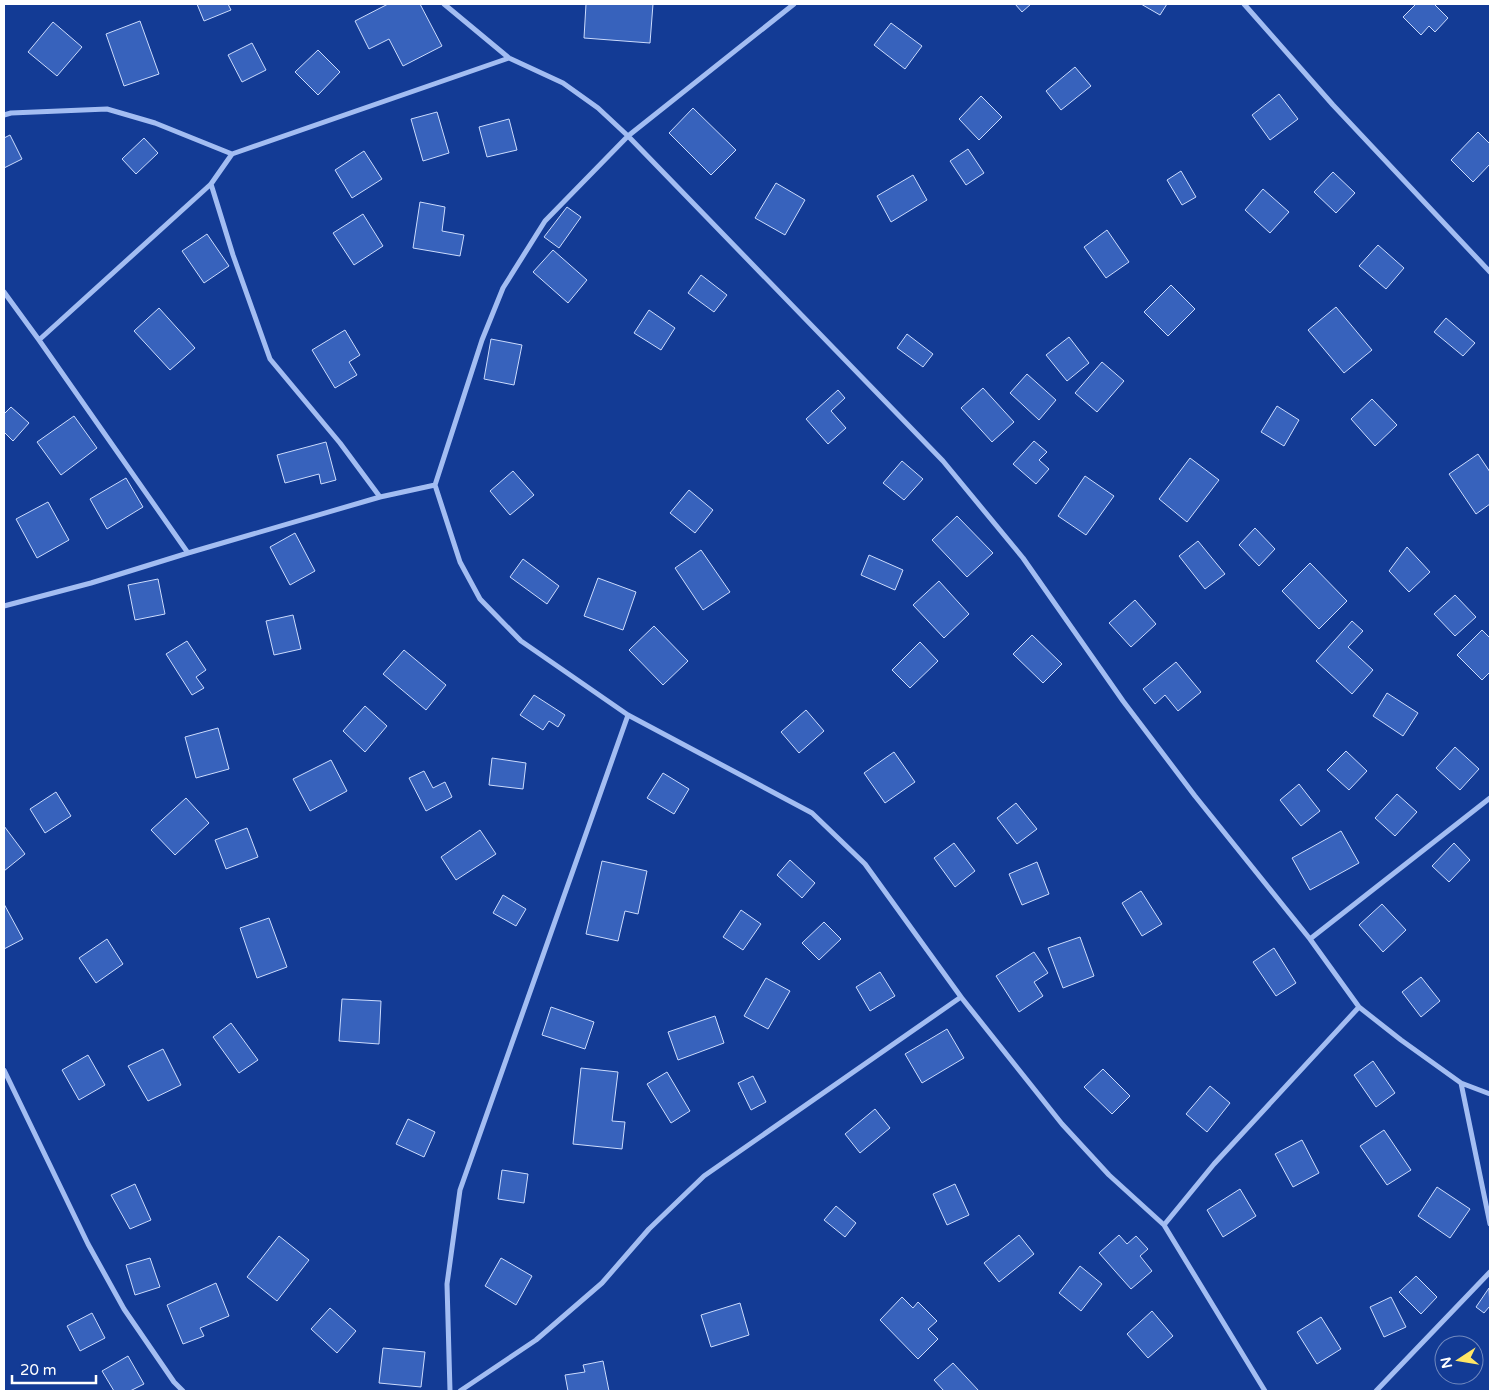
<svg xmlns="http://www.w3.org/2000/svg" width="1494" height="1395" font-family="'Varela Round',sans-serif">
  <style>
    .building { fill: #3762bc; stroke: #cbdbfd }
    .lines { fill: none; stroke-linecap: round; stroke-linejoin: round }
    .street { stroke: #a3bdf2; stroke-width: 5 }
  </style>
  <rect width="100%" height="100%" fill="#133b95"/>
  <path class="building" d="M 197,4 L 228,4 L 231,10 L 204,21 Z
    M 388,4 L 420,4 L 442,46 L 403,66 L 389,39 L 369,49 L 355,21 Z
    M 586,4 L 653,4 L 650,43 L 584,38 Z
    M 1015,4 L 1031,4 L 1022,12 Z
    M 1141,4 L 1167,4 L 1160,15 Z
    M 1416,4 L 1434,4 L 1448,18 L 1435,32 L 1429,26 L 1421,35 L 1403,17 Z
    M 140,21 L 159,74 L 124,86 L 106,34 Z
    M 53,22 L 82,47 L 57,76 L 28,52 Z
    M 891,23 L 922,46 L 905,69 L 874,45 Z
    M 252,43 L 266,70 L 242,82 L 228,55 Z
    M 318,50 L 340,72 L 318,95 L 295,72 Z
    M 1075,67 L 1091,86 L 1061,110 L 1046,91 Z
    M 1279,94 L 1298,119 L 1270,140 L 1252,115 Z
    M 981,96 L 1002,117 L 979,140 L 959,119 Z
    M 693,108 L 736,150 L 711,175 L 669,133 Z
    M 437,112 L 449,153 L 423,161 L 411,119 Z
    M 509,119 L 517,150 L 487,157 L 479,127 Z
    M 1478,132 L 1490,144 L 1490,164 L 1473,182 L 1451,160 Z
    M 10,135 L 22,159 L 4,168 L 4,138 Z
    M 144,138 L 158,153 L 136,174 L 122,159 Z
    M 968,149 L 984,173 L 966,185 L 950,161 Z
    M 364,151 L 382,179 L 352,198 L 335,170 Z
    M 1181,171 L 1196,197 L 1182,205 L 1167,180 Z
    M 1333,172 L 1355,193 L 1336,213 L 1314,192 Z
    M 913,175 L 927,200 L 891,222 L 877,196 Z
    M 776,183 L 805,200 L 785,235 L 755,218 Z
    M 1263,189 L 1289,212 L 1270,233 L 1245,210 Z
    M 420,202 L 445,207 L 442,231 L 464,235 L 460,256 L 413,248 Z
    M 567,207 L 581,217 L 559,248 L 544,237 Z
    M 363,214 L 383,246 L 354,265 L 333,233 Z
    M 1107,230 L 1129,262 L 1106,278 L 1084,247 Z
    M 207,234 L 229,266 L 204,283 L 182,251 Z
    M 1378,245 L 1404,268 L 1386,289 L 1359,266 Z
    M 553,250 L 587,280 L 568,303 L 533,272 Z
    M 701,275 L 727,295 L 714,312 L 688,293 Z
    M 1171,285 L 1195,309 L 1168,336 L 1144,312 Z
    M 1336,307 L 1372,350 L 1344,373 L 1308,330 Z
    M 159,308 L 195,348 L 170,370 L 134,331 Z
    M 649,310 L 675,328 L 661,350 L 634,333 Z
    M 1446,318 L 1475,343 L 1463,356 L 1434,332 Z
    M 345,330 L 360,355 L 349,362 L 357,375 L 335,388 L 312,350 Z
    M 907,334 L 933,354 L 923,367 L 897,348 Z
    M 1069,337 L 1089,363 L 1067,381 L 1046,355 Z
    M 491,339 L 522,345 L 514,385 L 484,379 Z
    M 1102,362 L 1124,381 L 1097,412 L 1075,393 Z
    M 1027,374 L 1056,400 L 1039,420 L 1010,393 Z
    M 983,388 L 1014,422 L 992,442 L 961,408 Z
    M 838,390 L 845,398 L 831,411 L 846,428 L 828,444 L 806,419 Z
    M 1372,399 L 1397,425 L 1375,446 L 1351,419 Z
    M 1277,406 L 1299,420 L 1284,446 L 1261,432 Z
    M 11,407 L 29,423 L 13,441 L 4,432 L 4,414 Z
    M 74,416 L 97,448 L 61,475 L 37,442 Z
    M 1034,441 L 1047,452 L 1039,460 L 1049,469 L 1036,484 L 1013,464 Z
    M 326,442 L 336,480 L 321,484 L 319,474 L 285,483 L 277,455 Z
    M 1478,454 L 1490,472 L 1490,504 L 1476,514 L 1449,474 Z
    M 1190,458 L 1219,480 L 1187,522 L 1159,499 Z
    M 902,461 L 923,479 L 904,500 L 883,483 Z
    M 513,471 L 534,495 L 510,515 L 490,491 Z
    M 1085,476 L 1114,496 L 1086,535 L 1058,516 Z
    M 126,478 L 143,507 L 107,529 L 90,499 Z
    M 689,490 L 713,510 L 695,533 L 670,513 Z
    M 48,502 L 69,540 L 37,558 L 16,519 Z
    M 957,516 L 993,553 L 967,577 L 932,540 Z
    M 1255,528 L 1275,549 L 1259,566 L 1239,545 Z
    M 295,533 L 315,571 L 290,585 L 270,547 Z
    M 1198,541 L 1225,574 L 1205,589 L 1179,556 Z
    M 1407,547 L 1430,572 L 1409,592 L 1389,571 Z
    M 701,550 L 730,592 L 703,610 L 675,568 Z
    M 869,555 L 903,570 L 895,590 L 861,575 Z
    M 523,559 L 559,586 L 547,604 L 510,577 Z
    M 1310,563 L 1347,601 L 1319,629 L 1282,591 Z
    M 598,578 L 636,592 L 623,630 L 584,616 Z
    M 158,579 L 165,614 L 135,620 L 128,585 Z
    M 939,581 L 969,614 L 944,638 L 913,605 Z
    M 1455,595 L 1476,617 L 1455,636 L 1434,614 Z
    M 1135,600 L 1156,624 L 1131,647 L 1109,623 Z
    M 293,615 L 301,649 L 274,655 L 266,621 Z
    M 1352,621 L 1363,631 L 1348,647 L 1373,670 L 1352,694 L 1316,661 Z
    M 654,626 L 688,661 L 663,685 L 629,650 Z
    M 1482,630 L 1490,638 L 1490,672 L 1482,680 L 1457,655 Z
    M 1032,635 L 1062,664 L 1043,683 L 1013,654 Z
    M 187,641 L 206,670 L 196,677 L 204,688 L 192,695 L 166,654 Z
    M 920,642 L 938,661 L 910,688 L 892,670 Z
    M 404,650 L 446,685 L 426,710 L 383,674 Z
    M 1176,662 L 1201,692 L 1178,711 L 1165,695 L 1155,704 L 1143,689 Z
    M 1387,693 L 1418,713 L 1403,736 L 1373,716 Z
    M 534,695 L 565,715 L 558,727 L 549,721 L 543,730 L 520,715 Z
    M 365,706 L 387,726 L 365,752 L 343,731 Z
    M 806,710 L 824,731 L 799,753 L 781,732 Z
    M 218,728 L 229,769 L 196,778 L 185,737 Z
    M 1455,747 L 1479,769 L 1460,790 L 1436,768 Z
    M 1346,751 L 1367,771 L 1349,790 L 1327,770 Z
    M 894,752 L 915,782 L 885,803 L 864,773 Z
    M 492,758 L 526,763 L 523,789 L 489,785 Z
    M 331,760 L 347,791 L 310,811 L 293,779 Z
    M 424,771 L 433,788 L 445,782 L 452,797 L 426,811 L 409,778 Z
    M 663,773 L 689,789 L 674,814 L 647,798 Z
    M 1299,784 L 1320,811 L 1301,826 L 1280,800 Z
    M 56,792 L 71,816 L 45,833 L 30,809 Z
    M 1397,794 L 1417,812 L 1395,836 L 1375,818 Z
    M 186,798 L 209,823 L 175,855 L 151,830 Z
    M 1016,803 L 1037,829 L 1017,844 L 997,818 Z
    M 4,826 L 25,854 L 4,871 Z
    M 247,828 L 258,857 L 226,869 L 215,840 Z
    M 480,830 L 496,854 L 456,880 L 441,857 Z
    M 1341,831 L 1359,863 L 1310,890 L 1292,858 Z
    M 954,843 L 975,871 L 955,887 L 934,858 Z
    M 1454,843 L 1470,860 L 1449,882 L 1432,866 Z
    M 790,860 L 815,883 L 802,898 L 777,875 Z
    M 602,861 L 647,871 L 638,914 L 625,911 L 618,941 L 586,934 Z
    M 1037,862 L 1049,894 L 1022,905 L 1009,874 Z
    M 1141,891 L 1162,924 L 1142,936 L 1122,903 Z
    M 503,895 L 526,909 L 516,926 L 493,913 Z
    M 4,904 L 23,939 L 4,949 Z
    M 1382,904 L 1406,930 L 1383,952 L 1359,925 Z
    M 741,910 L 761,924 L 743,950 L 723,937 Z
    M 269,918 L 287,967 L 257,978 L 240,928 Z
    M 824,922 L 841,939 L 819,960 L 802,943 Z
    M 1080,937 L 1094,976 L 1063,988 L 1048,948 Z
    M 107,939 L 123,964 L 96,983 L 79,958 Z
    M 1274,948 L 1296,983 L 1276,996 L 1253,962 Z
    M 1034,952 L 1048,973 L 1034,982 L 1043,996 L 1019,1012 L 996,976 Z
    M 880,972 L 895,996 L 870,1011 L 856,987 Z
    M 1421,977 L 1440,1001 L 1421,1017 L 1402,992 Z
    M 766,978 L 790,991 L 768,1029 L 744,1016 Z
    M 342,999 L 381,1001 L 379,1044 L 339,1041 Z
    M 551,1007 L 594,1022 L 585,1049 L 542,1035 Z
    M 715,1016 L 724,1043 L 678,1060 L 668,1032 Z
    M 231,1023 L 258,1060 L 239,1073 L 213,1037 Z
    M 947,1029 L 964,1058 L 922,1083 L 905,1054 Z
    M 163,1049 L 181,1085 L 148,1101 L 128,1066 Z
    M 88,1055 L 105,1085 L 79,1100 L 62,1070 Z
    M 1373,1061 L 1395,1093 L 1376,1107 L 1354,1075 Z
    M 581,1068 L 618,1072 L 612,1121 L 625,1122 L 622,1149 L 573,1144 Z
    M 1103,1069 L 1130,1096 L 1112,1114 L 1084,1087 Z
    M 667,1072 L 690,1111 L 671,1123 L 647,1084 Z
    M 753,1076 L 766,1102 L 751,1110 L 738,1083 Z
    M 1210,1086 L 1230,1103 L 1207,1132 L 1186,1114 Z
    M 875,1109 L 890,1128 L 860,1153 L 845,1134 Z
    M 408,1119 L 435,1132 L 424,1157 L 396,1144 Z
    M 1384,1130 L 1411,1170 L 1387,1185 L 1360,1146 Z
    M 1302,1140 L 1319,1173 L 1293,1187 L 1275,1154 Z
    M 502,1170 L 528,1174 L 524,1203 L 498,1199 Z
    M 135,1184 L 151,1220 L 130,1229 L 111,1195 Z
    M 955,1184 L 969,1215 L 947,1225 L 933,1194 Z
    M 1437,1187 L 1470,1209 L 1450,1238 L 1418,1216 Z
    M 1240,1189 L 1256,1216 L 1223,1237 L 1207,1210 Z
    M 836,1206 L 856,1223 L 845,1237 L 824,1220 Z
    M 1019,1235 L 1034,1254 L 999,1282 L 984,1263 Z
    M 1119,1235 L 1127,1244 L 1136,1236 L 1148,1249 L 1140,1256 L 1152,1271 L 1131,1289 L 1099,1253 Z
    M 279,1236 L 309,1260 L 277,1301 L 247,1277 Z
    M 150,1258 L 160,1287 L 135,1295 L 126,1265 Z
    M 501,1258 L 532,1276 L 516,1305 L 485,1286 Z
    M 1080,1266 L 1102,1284 L 1081,1311 L 1059,1293 Z
    M 1416,1276 L 1437,1297 L 1421,1314 L 1399,1292 Z
    M 216,1283 L 229,1316 L 200,1328 L 204,1336 L 183,1344 L 167,1305 Z
    M 1489,1288 L 1490,1308 L 1489,1307 L 1484,1313 L 1476,1307 Z
    M 902,1297 L 913,1308 L 918,1302 L 937,1321 L 928,1329 L 938,1339 L 918,1359 L 880,1320 Z
    M 1391,1297 L 1406,1327 L 1384,1337 L 1370,1307 Z
    M 740,1303 L 749,1335 L 711,1347 L 701,1315 Z
    M 330,1308 L 356,1331 L 337,1353 L 311,1329 Z
    M 1152,1311 L 1173,1336 L 1148,1358 L 1127,1334 Z
    M 92,1313 L 105,1338 L 80,1351 L 67,1326 Z
    M 1321,1317 L 1341,1349 L 1317,1364 L 1297,1332 Z
    M 383,1348 L 425,1352 L 421,1387 L 379,1383 Z
    M 128,1356 L 144,1384 L 130,1391 L 114,1391 L 102,1371 Z
    M 603,1361 L 609,1391 L 568,1391 L 565,1375 L 585,1372 L 583,1365 Z
    M 953,1363 L 979,1391 L 944,1391 L 934,1380 Z"/>
  <g class="lines">
    <path class="street" d="M 444,4 L 509,58 L 563,83 L 598,108 L 628,136 L 943,461 L 1023,558 L 1123,701 L 1195,796 L 1310,939 L 1359,1007 L 1401,1040 L 1461,1083 L 1490,1094
      M 794,4 L 628,136 L 545,221 L 503,288 L 482,340 L 435,485 L 460,562 L 480,599 L 521,641 L 628,715 L 812,813 L 865,864 L 961,997 L 1062,1124 L 1109,1175 L 1164,1225 L 1265,1391
      M 1244,4 L 1333,105 L 1490,272
      M 4,115 L 11,113 L 107,109 L 155,123 L 232,154
      M 211,184 L 233,255 L 270,359 L 340,443 L 380,497
      M 4,292 L 39,340
      M 188,553 L 39,340 L 211,184 L 232,154 L 509,58
      M 4,606 L 91,583 L 188,553 L 380,497 L 435,485
      M 1310,939 L 1490,798
      M 4,1070 L 88,1244 L 124,1309 L 174,1382 L 183,1391
      M 1461,1083 L 1490,1224
      M 1164,1225 L 1214,1164 L 1359,1007
      M 450,1391 L 447,1284 L 460,1190 L 628,715
      M 460,1391 L 536,1340 L 602,1283 L 649,1229 L 704,1176 L 961,997
      M 1376,1391 L 1490,1272"/>
  </g>
  <rect width="1494" height="1395" fill="none" stroke="#ffffff" stroke-width="10"/>
  <g transform="translate(1459 1360) rotate(258)"><circle r="24" fill="#133b95" stroke="#7189bf"/>
  <path d="M0-4L9 19L0 12L-9 19Z" fill="#ffe665"/>
  <text y="-8" font-size="14" font-weight="bold" text-anchor="middle" fill="#ffffff">N</text>
  </g>
  <path d="M12 1375v8h84v-8" fill="none" stroke="#ffffff" stroke-width="2.5"/>
  <text x="20" y="1375" font-size="15" fill="#ffffff" stroke="#133b95" stroke-width="4" paint-order="stroke">20 m</text>
</svg>
